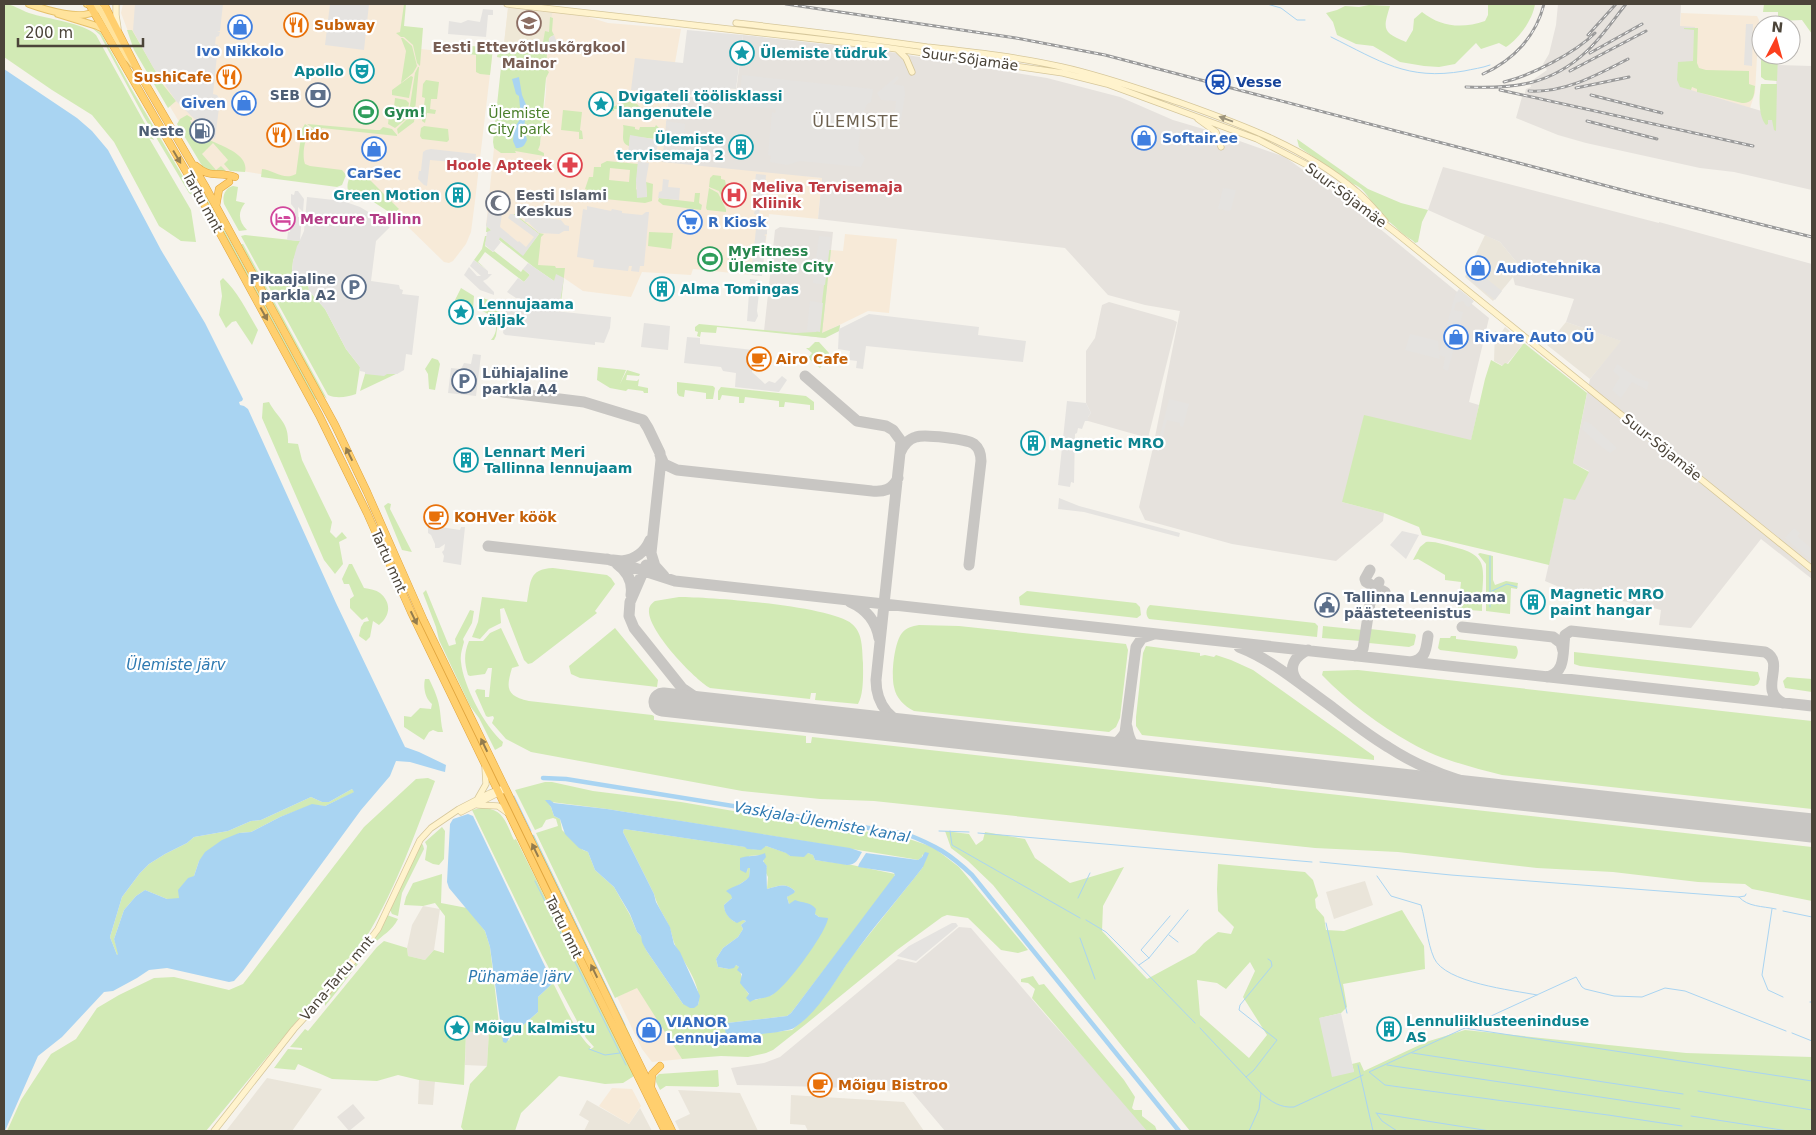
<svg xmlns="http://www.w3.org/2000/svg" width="1816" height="1135" font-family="'DejaVu Sans',sans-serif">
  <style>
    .residential { fill: #eae5da }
    .commercial { fill: #f7ead8 }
    .industrial { fill: #e6e2dd }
    .education { fill: #efe8d6 }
    .green { fill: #d2eab5; fill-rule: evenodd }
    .parking { fill: #e5e3e0 }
    .water { fill: #a9d4f2; fill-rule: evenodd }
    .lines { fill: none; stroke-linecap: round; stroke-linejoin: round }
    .stream { stroke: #a9d4f2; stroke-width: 1 }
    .canal { stroke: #a9d4f2; stroke-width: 4.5 }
    .taxiway { stroke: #c8c6c3; stroke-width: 11 }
    .runway { stroke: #c8c6c3; stroke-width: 29 }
    .secondary-casing { stroke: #d6c79b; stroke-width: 7 }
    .primary-casing { stroke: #e6c16a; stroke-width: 8 }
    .highway-casing { stroke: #e0a43c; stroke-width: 8 }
    .secondary { stroke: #fff3cd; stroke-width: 5.5 }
    .primary { stroke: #ffe39c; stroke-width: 6 }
    .highway { stroke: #ffcf6e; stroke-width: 7 }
    .rail-casing { stroke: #9a9a9a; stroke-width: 3 }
    .rail { stroke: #fff; stroke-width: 1; stroke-dasharray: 4; stroke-linecap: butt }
    .oneway { fill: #9c937c }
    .oneway2 { fill: #937c4e }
    .labels { text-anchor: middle; stroke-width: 4.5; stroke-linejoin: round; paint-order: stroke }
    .food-label { font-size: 14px; font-weight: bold; fill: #c56008; stroke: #fff; text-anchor: start }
    .education-label { font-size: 14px; font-weight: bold; fill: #785e54; stroke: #fff }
    .shop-label { font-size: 14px; font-weight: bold; fill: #366cbe; stroke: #fff; text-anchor: start }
    .culture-label { font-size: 14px; font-weight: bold; fill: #0d838f; stroke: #fff; text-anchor: start }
    .street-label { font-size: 14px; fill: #4b4439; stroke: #fff }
    .transit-label { font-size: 14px; font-weight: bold; fill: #164399; stroke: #fff; text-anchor: start }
    .service-label { font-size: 14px; font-weight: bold; fill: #4e5e75; stroke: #fff; text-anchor: end }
    .leisure-label { font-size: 14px; font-weight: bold; fill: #27864d; stroke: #fff; text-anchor: start }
    .park-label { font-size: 14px; fill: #4a7f2a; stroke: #fff }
    .health-label { font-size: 14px; font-weight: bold; fill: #be3a42; stroke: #fff; text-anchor: end }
    .worship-label { font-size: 14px; font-weight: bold; fill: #5b616d; stroke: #fff; text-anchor: start }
    .hotel-label { font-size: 14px; font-weight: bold; fill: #b23c85; stroke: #fff; text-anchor: start }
    .water-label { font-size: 15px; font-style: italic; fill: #2e7ab2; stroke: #fff }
    .quarter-label { font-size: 16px; letter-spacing: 1px; fill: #6e6250; stroke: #fff }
  </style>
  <rect width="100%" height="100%" fill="#f6f3ec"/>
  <path class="residential" d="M 1485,235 L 1500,242 L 1518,264 L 1513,277 L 1493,301 L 1465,277 Z
    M 1566,322 L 1622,341 L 1590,379 L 1547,345 Z
    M 1505,327 L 1524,343 L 1507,364 L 1503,366 L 1494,361 L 1495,331 L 1501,333 Z
    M 1365,881 L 1373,905 L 1334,919 L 1326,892 Z
    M 423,906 L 440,909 L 434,950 L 425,960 L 408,956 L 407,948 L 412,925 Z
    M 475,1031 L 489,1031 L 487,1066 L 465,1065 L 466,1032 Z
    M 267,1078 L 322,1089 L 292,1131 L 226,1131 Z
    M 419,1080 L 435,1081 L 433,1105 L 418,1104 Z
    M 678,1090 L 740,1093 L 758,1131 L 680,1131 L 675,1121 L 690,1114 Z
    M 791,1095 L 904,1102 L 924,1131 L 808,1131 L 805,1125 L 790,1124 Z
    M 587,1100 L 629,1124 L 640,1108 L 652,1131 L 584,1131 L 589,1121 L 579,1115 Z"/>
  <path class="commercial" d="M 123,4 L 405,4 L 403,26 L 422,31 L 421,49 L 492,57 L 475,201 L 471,232 L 466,244 L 453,261 L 449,263 L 444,262 L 398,217 L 398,208 L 368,179 L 300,172 L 299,180 L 242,171 L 213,170 L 204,163 L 134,47 L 121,13 Z
    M 508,8 L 585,16 L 608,23 L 681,29 L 668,102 L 663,162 L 764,130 L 761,171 L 822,178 L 818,219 L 769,214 L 762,276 L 693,269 L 691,275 L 642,272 L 631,297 L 583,291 L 564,278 L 536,266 L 486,226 L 494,148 L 536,153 L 540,145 L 546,92 L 547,49 L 504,44 Z
    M 1681,13 L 1757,16 L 1759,20 L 1755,93 L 1750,108 L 1680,87 L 1694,27 L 1680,27 Z
    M 845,234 L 897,239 L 889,313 L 868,311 L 821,334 L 831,250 L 843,251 Z
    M 637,987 L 682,1059 L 652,1062 L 642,1049 L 617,997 Z
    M 612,1088 L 632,1089 L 641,1106 L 629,1124 L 599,1106 Z"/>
  <path class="industrial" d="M 1558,4 L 1681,4 L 1680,26 L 1695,27 L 1693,62 L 1681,87 L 1775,115 L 1777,65 L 1812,66 L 1812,190 L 1734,172 L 1700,168 L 1586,143 L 1558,135 L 1516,118 L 1522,97 L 1524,96 L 1526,89 L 1531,87 L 1530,82 L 1547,70 L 1543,64 L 1549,54 L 1556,25 Z
    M 743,35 L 877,50 L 1047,78 L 1120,97 L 1173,120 L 1217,133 L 1285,157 L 1346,201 L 1489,318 L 1469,402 L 1479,405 L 1471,441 L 1342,502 L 1384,513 L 1383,521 L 1336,561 L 1232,544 L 1145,520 L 1139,507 L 1152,452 L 1180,311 L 1145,305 L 1108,295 L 1065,248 L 818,219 L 822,178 L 662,162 L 669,95 L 735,101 Z
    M 1443,167 L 1659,223 L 1659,222 L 1812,264 L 1812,579 L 1761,539 L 1691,628 L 1659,625 L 1661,610 L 1653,608 L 1634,605 L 1628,602 L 1578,595 L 1545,581 L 1564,497 L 1589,471 L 1573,463 L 1590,379 L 1621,341 L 1566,322 L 1574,299 L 1515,285 L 1513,277 L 1518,264 L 1500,242 L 1428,210 Z
    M 780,227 L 833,232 L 822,333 L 840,325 L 839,331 L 825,338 L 764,331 L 775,230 Z
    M 1109,302 L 1173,320 L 1177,322 L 1148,438 L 1088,421 L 1088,417 L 1091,413 L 1086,403 L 1086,351 L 1095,338 L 1102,305 Z
    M 959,927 L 971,928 L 1049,1019 L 1150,1131 L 945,1131 L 912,1092 L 826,1087 L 737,1085 L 731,1068 L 764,1063 L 780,1057 L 898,959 L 916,963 Z
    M 353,1104 L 365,1118 L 349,1131 L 337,1117 Z"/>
  <path class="education" d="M 508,8 L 552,13 L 550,33 L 543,48 L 504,44 Z"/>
  <path class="green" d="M 4,4 C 13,4 20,10 29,13 C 47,19 84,23 96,35 L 154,140 L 149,138 L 191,210 L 196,242 L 181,241 L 159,226 L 114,142 L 92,115 L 52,90 L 4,57 Z
    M 404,4 L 406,4 L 404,26 L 423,28 L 420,66 L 417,63 L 413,45 L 404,37 L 401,37 L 396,33 L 400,32 Z
    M 1488,4 L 1535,4 C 1533,19 1519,39 1506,47 L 1499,43 L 1481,49 L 1476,43 L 1455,64 L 1439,67 L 1424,66 L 1400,62 L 1373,46 L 1356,44 L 1337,35 L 1333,22 L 1326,13 L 1337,10 L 1345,6 L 1359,7 L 1369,5 L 1390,6 C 1383,29 1382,32 1406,42 L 1413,30 L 1414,19 L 1422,12 C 1441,27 1462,29 1485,21 L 1488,15 Z
    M 1764,4 L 1812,4 L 1812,34 L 1802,20 C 1789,20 1779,22 1766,20 L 1767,17 L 1778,18 L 1778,12 L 1763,12 Z
    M 550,17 L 553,18 L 552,31 L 554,35 L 550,37 L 548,48 L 554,53 L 547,54 L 546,69 L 549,72 L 546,78 L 540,145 L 538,150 L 544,153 L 544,156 L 515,151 L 516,153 L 501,153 L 494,148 L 493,142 L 502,58 L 497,57 L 498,52 L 503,54 L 504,44 L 542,48 L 545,31 L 549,32 Z
    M 91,27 L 101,33 L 131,88 L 195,197 L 189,193 L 144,117 L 100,35 Z
    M 1684,28 L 1698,28 L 1697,63 L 1699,68 L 1706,70 L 1749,71 L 1749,84 L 1755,86 C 1754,96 1754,103 1742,103 L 1697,92 L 1697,89 L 1692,87 L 1691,90 L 1680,87 L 1677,80 L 1678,62 L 1693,61 L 1694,30 L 1684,29 Z
    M 127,30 L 132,30 L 164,86 L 176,101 L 168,108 L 134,50 Z
    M 403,38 L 412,46 L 417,66 L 413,73 L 401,83 L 406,51 L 401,38 Z
    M 450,44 L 493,48 L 490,75 L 480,74 L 476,72 L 476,55 L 449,52 Z
    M 1761,55 L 1778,55 L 1777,81 L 1765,80 L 1761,77 Z
    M 418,67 L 419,67 L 414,122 L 398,134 L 397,129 L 408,118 L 415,73 Z
    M 411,76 L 413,77 L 409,98 L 392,95 L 392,90 Z
    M 426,80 L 439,82 L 437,99 L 431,99 L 430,109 L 436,110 L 435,114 L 427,113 L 425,123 L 422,121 L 425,98 L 422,97 L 423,84 Z
    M 1761,84 L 1777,84 L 1776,131 L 1774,130 L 1772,120 L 1768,120 L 1768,124 L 1766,125 C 1758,116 1759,95 1761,84 Z
    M 395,98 L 406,100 L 409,103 L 406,119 L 395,128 L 388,124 L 389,116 L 393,116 Z
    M 627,101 L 637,104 L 645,112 L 645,115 L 621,112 L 621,109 L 614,109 L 614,111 L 608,111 L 608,114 L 600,114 L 601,112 Z
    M 563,110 L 582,112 L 580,130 L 582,131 L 583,139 L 579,139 L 579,132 L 561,130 Z
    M 187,115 L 192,118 L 192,120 L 190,120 C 193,126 194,133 203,138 C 206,140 210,140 214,142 C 227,148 249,156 245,172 L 230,171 L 224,164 L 228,160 L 213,143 L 202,154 L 216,170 L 221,166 L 226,171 L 213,171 L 204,169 L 177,124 L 180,119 Z
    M 305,124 L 316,132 L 310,132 C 304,139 302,156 305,164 L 310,166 L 342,170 L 346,175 L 342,185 L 337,187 L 261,177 L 262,169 C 274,170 284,181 296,174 L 302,129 Z
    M 307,124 L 376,130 L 380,130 L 383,127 L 392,129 L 397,135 L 397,136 L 322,128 L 319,132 Z
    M 623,125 L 635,127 L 635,129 L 639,130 L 640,127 L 655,127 L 656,125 L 659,128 L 656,139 L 630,136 L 629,146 C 619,143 625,132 623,125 Z
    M 424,126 L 448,129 L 449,140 L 447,142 L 422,139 L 420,136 L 421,128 Z
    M 1297,139 L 1368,189 L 1401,203 L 1428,210 L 1422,222 L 1418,242 L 1415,243 C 1412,239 1406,237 1403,234 C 1397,229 1395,226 1388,221 C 1373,212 1370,190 1353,184 L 1299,147 Z
    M 607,161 L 638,164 L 636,189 L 647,197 L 646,182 L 653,184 L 652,201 L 645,203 L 585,197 L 584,192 L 587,193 L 588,190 L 585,189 L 589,177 L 593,177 L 594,167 L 601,167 L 601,164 ZM 610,168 L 630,170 L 629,182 L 609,180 Z
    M 354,171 L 364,172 L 366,178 L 368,178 L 399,209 L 392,214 L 369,199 L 348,190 C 346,185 350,174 354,171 Z
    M 713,175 L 721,176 L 721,179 L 725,180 L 727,191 L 726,202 L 724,202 L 719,191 L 709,187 L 710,178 Z
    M 233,186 L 238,187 L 236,201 L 245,203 C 237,213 239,222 247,230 L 239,231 L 224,204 C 222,196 225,188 233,186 Z
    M 709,188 L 718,193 L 726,209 L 726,212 L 707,210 L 706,208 Z
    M 695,193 L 700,193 L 699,203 L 702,205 L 701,210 L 663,205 L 658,201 L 659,198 L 694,202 Z
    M 205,195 L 317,400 L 313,399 L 203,196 Z
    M 513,214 L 515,214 L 539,233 L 544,234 L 541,237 L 538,265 L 555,266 L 556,268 L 565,268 L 561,303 L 537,302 L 538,301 L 559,303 L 554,281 L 535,268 L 489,232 L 486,232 L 487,223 L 486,226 L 523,255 L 539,234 Z
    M 649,232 L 673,233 L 671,249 L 648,246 Z
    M 245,235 L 300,241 L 293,261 L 291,281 L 308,282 L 309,291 L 325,309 L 346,349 L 360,367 L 356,394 C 348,397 336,399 328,395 L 241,236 Z
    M 485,236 L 487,236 L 485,246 L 493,252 L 494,251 L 521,272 L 523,269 L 530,275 L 524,282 L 485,252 L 478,262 L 486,269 L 474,260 L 482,249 Z
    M 241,244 L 243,244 L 327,399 L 323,395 Z
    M 828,250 L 831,250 L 822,333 L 840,325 L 839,331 L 825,338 L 717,327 L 716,333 L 701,332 L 700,337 L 697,336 L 698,332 L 695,331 L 695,327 L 699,324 L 796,333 L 816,332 L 819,329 Z
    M 223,278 C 238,292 248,313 258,330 L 252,345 L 236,321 L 232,322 L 226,328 L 219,315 L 222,296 L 220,281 Z
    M 461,288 L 474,296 L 473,309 L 463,307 L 455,300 Z
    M 480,297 L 497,303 L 500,306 L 496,336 L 494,340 L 491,340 C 502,327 494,314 479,310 L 477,301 Z
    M 815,342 L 819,342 L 829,353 L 828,358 L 820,368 L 808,358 L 812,353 L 806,348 L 809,348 Z
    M 1524,343 L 1587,393 L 1573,463 L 1589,472 L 1575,500 L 1564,498 L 1549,565 L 1422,535 L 1419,527 L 1384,513 L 1342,502 L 1364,415 L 1471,440 L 1485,379 L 1491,360 L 1502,366 L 1505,363 L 1508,364 Z
    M 432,358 L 438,360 L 440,364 L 435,390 L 429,389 L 428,374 L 425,369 Z
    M 598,367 L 626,370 L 620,384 L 627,370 L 640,374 L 639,376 L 627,375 L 626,380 L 637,381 L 639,379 L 638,386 L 648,388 L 648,393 L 644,393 L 643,391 L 628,389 L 626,391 L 610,388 L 597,380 Z
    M 398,373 L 360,391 L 365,374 Z
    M 677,382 L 713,386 L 715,388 L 713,399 L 706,399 L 706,393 L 685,390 L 684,397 L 679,396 L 677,393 Z
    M 721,387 L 806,396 L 814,402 L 814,410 L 810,410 L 810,405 L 785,402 L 784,407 L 779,407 L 779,401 L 745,397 L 744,403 L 739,403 L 739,397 L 722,395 L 720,400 L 718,400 L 718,391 Z
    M 269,402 C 278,419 289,422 288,443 L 298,444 L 302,460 L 332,522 L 330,532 L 336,538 L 342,532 L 347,538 L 339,542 L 343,564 L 335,574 L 324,560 L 262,418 L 263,403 Z
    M 388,503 L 391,504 L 390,509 L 412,552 L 402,550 L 384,506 Z
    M 1426,542 C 1435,541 1445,545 1454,547 C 1487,555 1484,566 1482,596 L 1480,597 L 1479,602 L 1482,603 L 1482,611 L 1458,609 L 1461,582 L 1445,580 L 1445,575 L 1418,559 L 1413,560 L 1420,547 Z
    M 1480,553 L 1493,556 L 1493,580 L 1495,585 L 1506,581 L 1518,583 L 1517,589 L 1511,588 L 1510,614 L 1486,611 L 1486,564 L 1478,554 Z
    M 349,564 L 352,564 L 364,588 C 370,589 376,590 380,593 C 392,603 390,616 379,625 L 373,621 L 370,637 L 366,641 L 359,636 L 361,627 L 364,622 L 369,621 L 367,617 L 362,620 L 350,608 L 350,599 L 354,596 L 349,584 L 344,584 L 342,579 Z
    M 553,568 L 607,575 L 611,578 L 615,584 L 595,611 L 597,613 L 532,663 L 528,664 L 524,660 L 504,608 L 500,609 L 501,623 L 489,629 L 480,639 L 472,637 L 478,622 L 482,597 L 527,602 C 531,582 528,569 553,568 Z
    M 426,590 L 449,646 L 456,644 L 455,639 L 470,610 L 474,611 L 472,623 L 463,639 L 464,642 C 462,649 460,655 461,662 C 463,685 485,727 503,742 L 502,746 L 495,750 L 479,718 L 470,706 L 439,640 L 436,627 L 423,593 Z
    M 1027,591 L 1136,603 L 1140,607 L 1141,615 L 1137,618 L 1020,605 L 1019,597 Z
    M 679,597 C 710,597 832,606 852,624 C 863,633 862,649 863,663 C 863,675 864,693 858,704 L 815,700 L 816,693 L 811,693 L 810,699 L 710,688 C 694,679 647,630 649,610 C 649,606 652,603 655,601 Z
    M 1150,605 L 1315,623 L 1318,626 L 1317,637 L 1149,619 C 1145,615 1146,608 1150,605 Z
    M 919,625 L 959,626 L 1126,644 L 1128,650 L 1120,718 L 1116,727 L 1109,732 L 914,711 C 904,706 896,698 894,687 C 891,675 894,643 902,633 C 906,628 912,626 919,625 Z
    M 1323,626 L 1363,630 L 1361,641 L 1322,638 Z
    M 501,628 L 519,666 L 512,668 C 506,688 506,696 529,701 L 652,715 L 654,716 L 654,720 L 806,736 L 806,743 L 811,743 L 812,737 L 1812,847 L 1812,901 L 1752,889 L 1745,884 L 1698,882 L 1613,872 L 1537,868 L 1398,852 L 1315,848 L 874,801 L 820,799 L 742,791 L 531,752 L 506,739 L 492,723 L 494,718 L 493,716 L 488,717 L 486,716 L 475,691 L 477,689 L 485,690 L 485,697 L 489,697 L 492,668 L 488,668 L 485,674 L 470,676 L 468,675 C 464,662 464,653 469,641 L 483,641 L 490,633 Z
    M 615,628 L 658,680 L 657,687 L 580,678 L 571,674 L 569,666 Z
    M 1370,629 L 1415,634 L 1416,636 L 1414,645 L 1409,647 L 1369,643 Z
    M 1451,636 L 1456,636 L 1456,639 L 1516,646 C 1519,650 1518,656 1515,659 L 1440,650 L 1438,648 L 1440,638 L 1450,638 Z
    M 1146,646 L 1200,653 L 1200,656 L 1205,655 L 1214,657 L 1216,655 L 1231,660 L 1253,670 L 1374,756 L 1374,760 L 1142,735 L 1136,726 L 1136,717 L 1143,653 Z
    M 1574,652 L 1758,672 L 1760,679 L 1758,684 L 1754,686 L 1580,666 L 1574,664 Z
    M 1358,670 L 1812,721 L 1812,809 L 1502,775 C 1471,767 1438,759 1411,743 C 1379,725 1347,701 1322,675 L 1323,671 Z
    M 1787,677 L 1812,679 L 1812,692 L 1785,688 L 1783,681 Z
    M 425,679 L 429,679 C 434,689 439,700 440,711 C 441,718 441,725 443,732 L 438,732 L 433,730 L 429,732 L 424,740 L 404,727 L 404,716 L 411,717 L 420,708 L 431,709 L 432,704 C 425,699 423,687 425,679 Z
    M 428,778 L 435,781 C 415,834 396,888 367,936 L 206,1131 L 7,1131 L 21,1100 L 51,1054 L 76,1039 L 97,1008 L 119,995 L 154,978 L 174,977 L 229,990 L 243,984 L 364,827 L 416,779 Z
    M 545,782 L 552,782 L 593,791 L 681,802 L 810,824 L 900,836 L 933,847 L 959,867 L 1028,950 L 1018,953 L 1001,950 L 968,918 L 947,915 L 942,917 L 897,950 L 806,1024 L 773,1050 L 766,1053 L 748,1057 L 721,1056 L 682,1059 L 637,988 L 615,998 L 536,833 L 558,826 L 556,819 L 553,818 L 546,820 L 542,827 L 535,830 L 515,790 ZM 551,802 L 607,809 L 913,859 L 918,860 L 922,857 L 923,854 L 923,867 L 852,956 L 825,996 L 806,1018 L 792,1030 L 730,1037 L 725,1029 L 727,1023 L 787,1016 L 791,1013 L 894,878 L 895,874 L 852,865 L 815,860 L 813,855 L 808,853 L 790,856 L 787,853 L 766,846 C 760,849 751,851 746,847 L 624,829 L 623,832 L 654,894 C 657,906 664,915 669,926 C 672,932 672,939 675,945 C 683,962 703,986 698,1005 L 683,1004 L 646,950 L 641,936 L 637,932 L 630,915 L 614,887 L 595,870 L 588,852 L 583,850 L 562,830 L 560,819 L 554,816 L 551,807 L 548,803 ZM 762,855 L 764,863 L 767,866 L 765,871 L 768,877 L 767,889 C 778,886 786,882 795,891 L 787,897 L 789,904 C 809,899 806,907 819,917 L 772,995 L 755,1000 L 753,1000 L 745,989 L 739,967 L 736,965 L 729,969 L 718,967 L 716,959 L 723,948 L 738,937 L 743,929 L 741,925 L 746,921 L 743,920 L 735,922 C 729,918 724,912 724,905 L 732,898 L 734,888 L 749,878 L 750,868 L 748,868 L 747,872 L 749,856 Z
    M 352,789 L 355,792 L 325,806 L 312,805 L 280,817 L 251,832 L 239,833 L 199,861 L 194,876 L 180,899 L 167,899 L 145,890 L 136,896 L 124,910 L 114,939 L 119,954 L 117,955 L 110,937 L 122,897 L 140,873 L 149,864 L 165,854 L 187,843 L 194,837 L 228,831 L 251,821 L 261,820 L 311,797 L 322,802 L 329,802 Z
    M 490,806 L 490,809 C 505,812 508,828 514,840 L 516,839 L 634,1076 L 623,1083 L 605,1084 L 559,1076 L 521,1113 L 515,1131 L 464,1131 L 461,1127 L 470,1084 L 487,1066 L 489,1031 L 466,1032 L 464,1085 L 419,1080 L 398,1075 L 377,1081 L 332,1079 L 298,1064 L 295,1070 L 274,1068 L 288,1049 L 302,1050 L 302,1048 L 290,1047 L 305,1029 L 308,1031 L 377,947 L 384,941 L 407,948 L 408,956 L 425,960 L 434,950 L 444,953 L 445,916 L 435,903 L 423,906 L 404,905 L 406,897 L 413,883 L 442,874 L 441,903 L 467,908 L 485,931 L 490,947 L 499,1024 L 509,1041 L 510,1037 L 517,1034 L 521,1027 L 538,1012 L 538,997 L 553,983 C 560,996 580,1041 591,1047 L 589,1050 L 594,1047 L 586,1038 L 542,955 L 472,810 Z
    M 442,827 L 445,831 L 444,859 L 439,865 L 433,864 L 425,860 L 427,846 L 425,842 Z
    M 945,831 L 969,834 L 976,845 L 983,840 L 985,832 L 1025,839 L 1035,858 L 1070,883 L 1124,867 L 1103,906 L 1102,931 L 1147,979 L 1195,953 L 1204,943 L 1218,932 L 1231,934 L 1234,927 L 1218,911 L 1217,889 L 1218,864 L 1305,872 L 1313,880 L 1318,896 L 1315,899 L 1316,908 L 1324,917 L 1326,930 L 1344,931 L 1402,910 L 1424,946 L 1425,969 L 1343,984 L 1347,1007 L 1341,1013 L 1320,1018 L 1354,1072 L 1352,1064 L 1360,1062 L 1364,1071 L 1426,1042 L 1465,1030 L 1686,1053 L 1812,1057 L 1812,1131 L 1190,1131 L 993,885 L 968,861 L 951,848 ZM 1250,962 L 1255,971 L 1243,997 L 1267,1035 L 1249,1058 L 1200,1015 L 1197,980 L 1217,983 L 1226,989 Z
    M 534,835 L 632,1039 L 631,1040 L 532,836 Z
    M 421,843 L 423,845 L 424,849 L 402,893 L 398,916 L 392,914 L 390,910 Z
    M 387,915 L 398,919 C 391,932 383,934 374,944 C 357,964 342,986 325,1006 L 325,1000 L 373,940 Z
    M 1033,976 L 1039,985 L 1044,984 L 1124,1080 L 1135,1097 L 1132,1108 L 1134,1110 L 1142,1110 L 1142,1116 L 1155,1126 L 1157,1131 L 1147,1131 L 1032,998 L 1035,989 L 1028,983 L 1021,982 L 1021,979 Z
    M 718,1070 L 719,1086 L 717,1087 L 666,1086 L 660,1090 L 656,1082 L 656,1077 L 659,1074 Z"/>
  <path class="parking" d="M 135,4 L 223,4 L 220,31 L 217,31 L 220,32 L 219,36 L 216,37 L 215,44 L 218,45 L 213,94 L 217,95 L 220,100 L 215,139 L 176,101 L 153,67 L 133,31 Z
    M 330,4 L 369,4 L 364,50 L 325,45 Z
    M 483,9 L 493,10 L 493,15 L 488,15 L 486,37 L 448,34 L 449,21 L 461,23 L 468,20 L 480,22 Z
    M 1746,24 L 1753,24 L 1752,66 L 1744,65 Z
    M 687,30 L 743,35 L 736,89 L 722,88 L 720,97 L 631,90 L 635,58 L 683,63 Z
    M 554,35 L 558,45 L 591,49 L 591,54 L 551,51 L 548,48 L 549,38 Z
    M 742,75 L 873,89 L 871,102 L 867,104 L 862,117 L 858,150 L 865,158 L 861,167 L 800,161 L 787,165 L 770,162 L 771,156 L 768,155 L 772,112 L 775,113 L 776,109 L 739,105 Z
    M 897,76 L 899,78 L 893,84 L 904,86 L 905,95 L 901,120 L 899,122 L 894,122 L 896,101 L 881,100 L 877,93 Z
    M 666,121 L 685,124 L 683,144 L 668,143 L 669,128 L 666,126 Z
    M 630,135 L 658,140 L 656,158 L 628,155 Z
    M 431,149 L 476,154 L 475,164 L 430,160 L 427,186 L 424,185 L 418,179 L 419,171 L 421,171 L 423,152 L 426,150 Z
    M 638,161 L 649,163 L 646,180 L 647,197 L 637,198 L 636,180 Z
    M 756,174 L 766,175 L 763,209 L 760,209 L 759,215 L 754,214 L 755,210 L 752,208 Z
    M 663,179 L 669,180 L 668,187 L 680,188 L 679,200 L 658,198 L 659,192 L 662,191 Z
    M 1223,188 L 1236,190 L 1231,210 L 1228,211 L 1218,209 Z
    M 295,191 L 298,191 L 304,199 L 303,212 L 298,207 L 298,217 L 302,217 L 300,240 L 304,231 L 307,197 L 343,201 L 360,207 L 380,219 L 379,226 L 383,226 L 385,225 L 390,227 L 376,241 L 371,281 L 399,285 L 400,289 L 403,290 L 402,294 L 419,296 L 412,355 L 406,354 L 404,370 L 397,374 L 387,374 L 384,376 L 365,374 L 365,372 L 360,371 L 360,367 L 346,349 L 325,309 L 309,291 L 308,282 L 291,281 L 293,261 L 297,246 L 300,241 L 287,240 L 288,232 L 290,232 L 292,217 L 294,216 L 295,209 L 291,204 L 291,194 L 294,195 Z
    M 587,206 L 611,211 L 612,209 L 622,211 L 622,213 L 642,215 L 646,212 L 649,212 L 644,266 L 640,266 L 639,272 L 631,271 L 632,266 L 629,266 L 628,271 L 593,267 L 594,260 L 577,257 L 583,209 L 587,210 Z
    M 488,212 L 502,214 L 500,227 L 518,242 L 519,241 L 526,247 L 534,237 L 508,218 L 510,214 L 513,214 L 539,234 L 523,256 L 500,237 L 499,240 L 501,242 L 493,252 L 485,245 L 487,232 L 491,230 L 486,226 Z
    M 525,215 L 561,220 L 565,225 L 569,226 L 569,231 L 564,231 L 559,234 L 539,233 L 528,222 L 525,222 Z
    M 756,229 L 767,230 L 767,234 L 764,235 L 766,236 L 764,254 L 762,255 L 764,256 L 762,276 L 752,275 L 752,271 L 756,272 L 758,269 L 757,267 L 752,266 Z
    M 819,236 L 831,237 L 825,285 L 813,283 Z
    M 474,260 L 488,271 L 488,274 L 492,274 L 487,279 L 483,281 L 494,292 L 494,295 L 480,290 L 464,275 L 469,267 L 477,276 L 481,276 L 470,266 Z
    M 528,263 L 554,281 L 556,274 L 564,278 L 560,302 L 557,303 L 516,298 L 507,292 L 518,278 L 524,282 L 530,275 L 523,269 Z
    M 1473,268 L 1502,291 L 1495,300 L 1470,280 L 1471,271 Z
    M 750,279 L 758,280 L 760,284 L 757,311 L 758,316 L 755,322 L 747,321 Z
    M 1459,289 L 1474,301 L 1469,307 L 1466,306 L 1463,301 L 1456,303 L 1454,310 L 1463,312 L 1448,371 L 1443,369 L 1445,357 L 1439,355 L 1440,359 L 1405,350 L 1410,334 L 1438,341 L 1439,353 L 1455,295 Z
    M 810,301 L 823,303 L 820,332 L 807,330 Z
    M 508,306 L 611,317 L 610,328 L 604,343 L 595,342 L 595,345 L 505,335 L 503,333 L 506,309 Z
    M 869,314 L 979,327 L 978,335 L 1026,341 L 1023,362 L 866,346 L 863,369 L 856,368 L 857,361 L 849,360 L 850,351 L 838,349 L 839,329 Z
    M 644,323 L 670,326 L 668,350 L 641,347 Z
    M 687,337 L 700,338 L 700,344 L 753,350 L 752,372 L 765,384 L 769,381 L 775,383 L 782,376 L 787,380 L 779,392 L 735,387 L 736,373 L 723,371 L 721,367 L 684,363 Z
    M 473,354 L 481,355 L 476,396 L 448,393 L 451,368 L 461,369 L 464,363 L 471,364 Z
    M 1617,364 L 1637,378 L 1649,382 L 1647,390 L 1632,382 L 1621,398 L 1612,390 L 1620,377 L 1613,371 Z
    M 1169,399 L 1189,404 L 1183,427 L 1180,426 L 1180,423 L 1167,420 L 1161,444 L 1158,443 Z
    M 1067,401 L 1086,403 L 1091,413 L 1088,417 L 1088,421 L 1085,421 L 1082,429 L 1078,428 L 1077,433 L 1075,434 L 1074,483 L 1071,482 L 1070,487 L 1058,485 Z
    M 1584,421 L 1591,424 L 1617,448 L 1610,453 L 1598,444 L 1582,429 Z
    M 1059,498 L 1079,506 L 1180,533 L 1179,537 L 1084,512 L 1058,509 Z
    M 428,525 L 460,530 L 461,527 L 465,527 L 461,565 L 443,562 L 444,556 L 442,552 L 444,550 L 445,544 L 439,548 L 435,548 L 435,544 L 431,535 L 428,533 Z
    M 1794,528 L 1800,533 L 1797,536 L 1812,549 L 1812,561 L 1785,538 Z
    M 1402,531 L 1419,535 L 1406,559 L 1390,545 Z
    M 952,923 L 956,923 L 958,926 L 916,961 L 897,956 L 909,946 Z
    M 1341,1013 L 1354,1072 L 1332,1077 L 1319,1018 Z"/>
  <path class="water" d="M 4,69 L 77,118 L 92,131 L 108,150 L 161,250 L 205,323 L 243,399 L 242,401 L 239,402 L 240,405 L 244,406 L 248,409 L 336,603 L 405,747 L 419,752 L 446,765 L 445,772 L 441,771 L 410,762 L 396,761 L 390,776 L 361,810 L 243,971 L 234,981 L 229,982 L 167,968 L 149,970 L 137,978 L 113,991 L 104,992 L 62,1037 L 38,1056 L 5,1131 ZM 352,789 L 354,792 L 325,806 L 312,804 L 280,817 L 251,832 L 239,833 L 222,840 L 205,852 L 199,861 L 194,876 L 188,878 L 178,890 L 179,898 L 167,899 L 145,890 L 136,896 L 124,910 L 114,939 L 118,954 L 117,955 L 110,937 L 122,897 L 140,873 L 149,864 L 165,854 L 187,843 L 194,837 L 228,831 L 251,821 L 261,820 L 311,797 L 322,802 L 329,802 Z
    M 519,77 L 522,95 L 527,107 C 524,116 524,131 527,140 C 524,146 523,148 516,148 L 513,141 L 514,128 L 521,118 L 519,96 L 516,94 L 512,79 Z
    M 545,800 L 550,800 L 554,803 L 607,809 L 850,848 L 862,852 C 858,859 856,865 847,865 L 815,860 L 813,855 L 808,853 L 804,857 L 790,856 L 786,853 L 766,846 L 761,850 L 747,849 L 745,847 L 624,829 L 623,832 L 654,894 L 656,902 L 670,927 L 674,944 L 680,952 L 700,996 L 698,1005 L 694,1008 L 690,1008 L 683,1004 L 646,950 L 642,942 L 641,936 L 637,932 L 630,914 L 614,887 L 595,870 L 588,852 L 579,848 L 565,834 L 560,819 L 554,816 L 551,807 Z
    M 468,814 L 473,816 L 553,983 L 538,997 L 538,1012 L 521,1027 L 517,1034 L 510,1037 L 506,1043 L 503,1042 L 490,947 L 485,931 L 449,888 L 447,882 L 450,824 L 453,819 Z
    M 925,852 L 929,853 L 923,867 C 900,897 874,926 852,957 C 834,981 820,1011 794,1028 C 789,1032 733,1038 726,1035 L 725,1029 L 727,1023 L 787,1016 L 791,1013 L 895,875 L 894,873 L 891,872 L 858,867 L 859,864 L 866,853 L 918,860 L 922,857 Z
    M 765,853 L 766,857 L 763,861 L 767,866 C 766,867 767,887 767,889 C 778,886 786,882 795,891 L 794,893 L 787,897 L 789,904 L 795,900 C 802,903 811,902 816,909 L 815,914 L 819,917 L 828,918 C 827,932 785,989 772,995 C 765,999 756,998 750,1002 L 746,998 L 749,994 L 740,983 L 742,974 L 737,970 L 739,967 L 736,965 L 734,968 L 729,969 L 718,967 L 716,959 L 723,948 L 738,937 L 743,929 L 741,925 L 746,921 L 743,920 L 737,923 C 729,919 724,913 724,905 L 732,898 L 731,895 L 726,891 C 733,886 742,885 749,877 L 750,868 L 748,868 L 746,873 L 740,870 L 740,858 C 748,855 757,857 765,853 Z"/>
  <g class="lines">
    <path class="stream" d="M 1267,4 L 1281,8 L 1297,20 L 1305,20
      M 1331,37 C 1380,61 1407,81 1464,71 C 1473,69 1482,68 1490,65
      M 1492,591 L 1507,584 L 1517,587
      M 1490,607 L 1490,556
      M 514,796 L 531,831
      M 939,831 L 969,832
      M 950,831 L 952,845 L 1080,918
      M 978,833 L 1312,862
      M 533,835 L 625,1025
      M 1320,862 L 1451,875 L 1739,897 C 1748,907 1762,906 1776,909
      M 1377,876 L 1391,896 L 1421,905 C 1426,922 1427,942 1434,958 C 1445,983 1512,990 1537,995
      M 535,881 L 626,1065
      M 1739,897 L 1745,896 L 1746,894
      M 1078,898 L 1090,873
      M 1772,909 L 1762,975 L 1768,990 L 1783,997
      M 1783,911 L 1812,917
      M 1086,920 L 1106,932 L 1123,949 L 1195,1023
      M 1326,923 L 1347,1013
      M 1169,935 L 1178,942
      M 1080,938 L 1095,979
      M 1149,958 L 1141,950 L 1170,916
      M 1139,965 L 1149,958 L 1188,910
      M 1810,1002 L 1812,1002
      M 1200,1028 L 1246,1077
      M 1464,1028 L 1812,1081
      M 1792,1033 L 1812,1041
      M 589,1049 L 605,1055 L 620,1053
      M 1412,1053 L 1683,1094
      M 1358,1065 L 1373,1131
      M 1387,1065 L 1680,1109
      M 1698,1091 L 1812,1110
      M 1261,1093 C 1272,1102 1280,1108 1294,1107 L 1363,1075
      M 1376,1113 L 1490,1131
      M 1377,1114 L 1382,1121 L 1397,1131
      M 1691,1116 L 1788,1131
      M 1682,1126 L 1608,1115 L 1385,1085 L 1369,1072 L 1576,977 L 1582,987 L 1585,989 L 1614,996 L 1642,997 L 1665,988 L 1685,991 L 1786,1031
      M 1249,1131 L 1259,1109 L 1261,1093 L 1246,1077 L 1254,1070 L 1277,1040 L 1239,1010 L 1240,1005 L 1272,966 L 1271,961 L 1268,959"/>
    <path class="canal" d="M 543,778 L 566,779 L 906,834 C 935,845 950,854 972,875 L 1179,1131"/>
    <path class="taxiway" d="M 805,376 L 857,421 L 886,426 L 893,430 L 901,441 L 900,453
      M 503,392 L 584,402 L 643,420 L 648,428 L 660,453 L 661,460 L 651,553 L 655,566 L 664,576
      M 660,455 L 664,464 L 677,470 L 872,491 C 884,492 892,490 898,478
      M 488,546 L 622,561 C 636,559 645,552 650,540
      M 607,559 L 675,581 L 1812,706
      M 617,564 C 628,572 633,582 631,595
      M 646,565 L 630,602 L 629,616 L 634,628 L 682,688 L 704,703 L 719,708
      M 1370,570 L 1365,579 L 1366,582 L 1385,592
      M 850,602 C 866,609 876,621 879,638
      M 1462,627 L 1553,637 L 1561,643 L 1563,651
      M 1239,647 C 1273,660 1302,686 1332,707 C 1350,721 1368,735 1388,747 C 1434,777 1486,790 1539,798
      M 1355,656 L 1360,653 L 1363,649 L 1370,603 L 1379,582
      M 1411,662 C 1426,659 1426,649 1428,636
      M 1547,677 C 1567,672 1562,652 1565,635 L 1571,631 L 1765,652 C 1787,663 1757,690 1783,703
      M 1297,681 C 1287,667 1295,656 1308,650
      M 1127,727 C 1129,740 1134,750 1147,755
      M 916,729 C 892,722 876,706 876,680 L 900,453 C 903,446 908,439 916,437 C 924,434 967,439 974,444 C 979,448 981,454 981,461 L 969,565
      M 1098,749 C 1111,748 1118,744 1125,733 L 1136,647 L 1142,638 L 1154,634"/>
    <path class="runway" d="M 663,702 L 1812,828"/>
    <g class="secondary-casing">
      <path id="secondary" d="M 116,4 L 116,15 L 118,28
        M 507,4 L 869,45 L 1063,73 L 1107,84 L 1257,139 L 1309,166 L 1395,232 L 1812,569
        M 736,23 C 800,30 864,38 927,47 C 972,52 1018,57 1062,67 C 1103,76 1142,90 1181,103 C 1243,125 1306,148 1356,191 C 1367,200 1376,211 1385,221
        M 898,50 L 906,58 L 912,72
        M 1198,119 L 1216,132 L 1221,147
        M 478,798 L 486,784 L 485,767
        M 478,805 L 498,806 L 509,814
        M 461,812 L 502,791
        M 214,1131 L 294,1029 L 335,984 L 366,945 L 378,929 L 420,840 L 431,828 L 459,809 L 490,793 L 501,789"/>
    </g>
    <g class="primary-casing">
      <path id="primary" d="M 29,4 C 43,9 86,23 96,9
        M 87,4 L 94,5 L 99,8 L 127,57 L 133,64
        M 58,14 L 97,26 L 103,29"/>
    </g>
    <g class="highway-casing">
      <path id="highway" d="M 89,4 L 191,180 L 319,415 L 367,513 L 411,612 L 545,888 L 665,1131
        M 104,4 L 138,71 L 205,186 L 335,425 L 367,492 L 424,621 L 672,1131
        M 196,166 C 210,179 218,171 235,177
        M 216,206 L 219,189 L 229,182
        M 651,1086 L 652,1074 L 660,1066"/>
    </g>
    <use href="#secondary" class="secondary"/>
    <use href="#primary" class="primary"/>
    <use href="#highway" class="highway"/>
    <g class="rail-casing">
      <path id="rail" d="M 786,4 L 1016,38 L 1105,55 L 1630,192 L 1812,237
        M 1588,35 L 1616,4
        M 1590,53 L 1642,24
        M 1570,71 L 1646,31
        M 1483,74 C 1514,60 1536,36 1544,4
        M 1504,82 C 1532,75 1575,53 1595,33
        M 1466,87 C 1514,89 1551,85 1587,51 C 1602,37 1614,19 1626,4
        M 1576,88 L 1629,77
        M 1500,90 L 1753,146
        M 1529,91 C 1565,93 1597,75 1628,59
        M 1591,95 L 1662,113
        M 1587,121 L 1657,139"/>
    </g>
    <use href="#rail" class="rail"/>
  </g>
  <defs><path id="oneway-solid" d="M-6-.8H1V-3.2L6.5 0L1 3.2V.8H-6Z" transform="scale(1.25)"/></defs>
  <use class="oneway" href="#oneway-solid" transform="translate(1226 119) rotate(-160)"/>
  <g class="oneway2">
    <use href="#oneway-solid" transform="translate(177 157) rotate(59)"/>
    <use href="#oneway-solid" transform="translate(264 314) rotate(61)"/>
    <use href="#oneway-solid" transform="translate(349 454) rotate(-116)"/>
    <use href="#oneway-solid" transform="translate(414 618) rotate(64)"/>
    <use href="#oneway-solid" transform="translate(484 745) rotate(-116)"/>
    <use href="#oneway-solid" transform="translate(535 850) rotate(-116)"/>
    <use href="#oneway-solid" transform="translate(594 971) rotate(-116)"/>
  </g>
  <defs>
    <g id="university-ring" transform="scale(1.25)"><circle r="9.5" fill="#fff" stroke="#8d6e63" stroke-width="1.5"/><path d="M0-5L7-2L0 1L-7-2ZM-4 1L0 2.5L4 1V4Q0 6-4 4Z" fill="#8d6e63"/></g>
    <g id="restaurant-ring" transform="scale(1.25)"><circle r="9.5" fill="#fff" stroke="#e8710a" stroke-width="1.5"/><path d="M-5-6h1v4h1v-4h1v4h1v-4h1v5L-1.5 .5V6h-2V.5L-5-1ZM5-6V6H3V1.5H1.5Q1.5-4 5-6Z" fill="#e8710a"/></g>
    <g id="shop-ring" transform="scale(1.25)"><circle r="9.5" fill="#fff" stroke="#3f7fe0" stroke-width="1.5"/><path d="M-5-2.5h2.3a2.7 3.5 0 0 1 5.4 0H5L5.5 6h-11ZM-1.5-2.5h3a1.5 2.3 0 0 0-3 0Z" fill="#3f7fe0"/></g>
    <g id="sight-ring" transform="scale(1.25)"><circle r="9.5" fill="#fff" stroke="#0f9aa8" stroke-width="1.5"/><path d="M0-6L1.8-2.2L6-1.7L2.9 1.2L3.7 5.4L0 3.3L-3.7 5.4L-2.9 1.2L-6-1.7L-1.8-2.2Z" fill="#0f9aa8"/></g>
    <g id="theatre-ring" transform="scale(1.25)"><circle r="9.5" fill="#fff" stroke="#0f9aa8" stroke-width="1.5"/><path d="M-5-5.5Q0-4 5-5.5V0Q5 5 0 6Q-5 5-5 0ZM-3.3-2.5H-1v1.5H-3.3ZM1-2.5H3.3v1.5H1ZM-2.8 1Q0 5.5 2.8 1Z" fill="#0f9aa8"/></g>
    <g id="station-ring" transform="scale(1.25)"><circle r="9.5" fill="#fff" stroke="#1a4fb4" stroke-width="1.5"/><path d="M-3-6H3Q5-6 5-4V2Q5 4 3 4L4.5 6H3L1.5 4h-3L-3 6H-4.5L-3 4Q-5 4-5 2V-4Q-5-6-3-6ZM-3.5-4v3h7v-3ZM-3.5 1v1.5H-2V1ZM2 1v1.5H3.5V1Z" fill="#1a4fb4"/></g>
    <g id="bank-ring" transform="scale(1.25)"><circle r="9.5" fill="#fff" stroke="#5c6f8a" stroke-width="1.5"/><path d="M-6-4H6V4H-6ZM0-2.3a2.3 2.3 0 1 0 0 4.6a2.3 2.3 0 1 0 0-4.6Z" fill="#5c6f8a"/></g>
    <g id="stadium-ring" transform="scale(1.25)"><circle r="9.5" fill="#fff" stroke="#2e9e5b" stroke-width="1.5"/><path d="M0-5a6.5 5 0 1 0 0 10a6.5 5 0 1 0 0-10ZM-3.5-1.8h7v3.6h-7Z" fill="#2e9e5b"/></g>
    <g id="fuel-ring" transform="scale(1.25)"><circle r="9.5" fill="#fff" stroke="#5c6f8a" stroke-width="1.5"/><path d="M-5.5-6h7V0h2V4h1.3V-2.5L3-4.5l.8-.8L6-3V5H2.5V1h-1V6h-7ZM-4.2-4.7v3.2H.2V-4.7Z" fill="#5c6f8a"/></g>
    <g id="building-ring" transform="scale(1.25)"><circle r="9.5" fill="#fff" stroke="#0f9aa8" stroke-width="1.5"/><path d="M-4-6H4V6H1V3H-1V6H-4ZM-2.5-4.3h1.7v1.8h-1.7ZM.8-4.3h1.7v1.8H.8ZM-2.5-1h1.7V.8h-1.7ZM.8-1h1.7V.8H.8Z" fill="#0f9aa8"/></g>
    <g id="pharmacy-ring" transform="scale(1.25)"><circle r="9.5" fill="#fff" stroke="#e0444e" stroke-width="1.5"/><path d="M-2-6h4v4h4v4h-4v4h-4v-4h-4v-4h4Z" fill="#e0444e"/></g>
    <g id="hospital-ring" transform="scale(1.25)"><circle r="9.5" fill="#fff" stroke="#e0444e" stroke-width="1.5"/><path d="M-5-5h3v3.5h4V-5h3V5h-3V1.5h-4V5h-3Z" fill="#e0444e"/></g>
    <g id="mosque-ring" transform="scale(1.25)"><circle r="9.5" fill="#fff" stroke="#6b7280" stroke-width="1.5"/><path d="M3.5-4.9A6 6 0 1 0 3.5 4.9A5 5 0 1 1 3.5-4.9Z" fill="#6b7280"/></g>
    <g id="hotel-ring" transform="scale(1.25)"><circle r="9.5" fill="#fff" stroke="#d1479c" stroke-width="1.5"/><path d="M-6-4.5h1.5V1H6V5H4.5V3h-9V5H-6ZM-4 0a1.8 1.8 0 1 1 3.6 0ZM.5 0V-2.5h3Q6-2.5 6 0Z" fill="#d1479c"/></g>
    <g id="supermarket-ring" transform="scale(1.25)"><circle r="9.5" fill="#fff" stroke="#3f7fe0" stroke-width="1.5"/><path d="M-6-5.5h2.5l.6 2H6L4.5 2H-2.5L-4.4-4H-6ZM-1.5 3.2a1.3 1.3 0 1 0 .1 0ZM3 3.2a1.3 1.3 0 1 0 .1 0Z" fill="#3f7fe0"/></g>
    <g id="parking-ring" transform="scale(1.25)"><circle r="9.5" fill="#fff" stroke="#5c6f8a" stroke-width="1.5"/><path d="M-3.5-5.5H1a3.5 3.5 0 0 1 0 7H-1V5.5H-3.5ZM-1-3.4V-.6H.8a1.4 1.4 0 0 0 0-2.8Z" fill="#5c6f8a"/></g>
    <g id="cafe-ring" transform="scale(1.25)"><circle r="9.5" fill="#fff" stroke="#e8710a" stroke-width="1.5"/><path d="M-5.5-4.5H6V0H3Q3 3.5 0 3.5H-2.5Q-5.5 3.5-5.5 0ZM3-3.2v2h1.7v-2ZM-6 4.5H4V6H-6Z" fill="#e8710a"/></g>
    <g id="civic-ring" transform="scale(1.25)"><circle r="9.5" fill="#fff" stroke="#5c6f8a" stroke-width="1.5"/><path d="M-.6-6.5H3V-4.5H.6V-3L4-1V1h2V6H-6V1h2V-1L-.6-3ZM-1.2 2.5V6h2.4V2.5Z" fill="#5c6f8a"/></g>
  </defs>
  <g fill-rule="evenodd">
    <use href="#university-ring" x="529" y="23"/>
    <use href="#restaurant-ring" x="296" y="25"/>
    <use href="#shop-ring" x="240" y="27"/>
    <use href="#sight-ring" x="742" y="53"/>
    <use href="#theatre-ring" x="362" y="71"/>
    <use href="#restaurant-ring" x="229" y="77"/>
    <use href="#station-ring" x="1218" y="82"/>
    <use href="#bank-ring" x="318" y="95"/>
    <use href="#shop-ring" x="244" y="103"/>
    <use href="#sight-ring" x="601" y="104"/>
    <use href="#stadium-ring" x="366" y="112"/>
    <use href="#fuel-ring" x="202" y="131"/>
    <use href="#restaurant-ring" x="279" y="135"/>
    <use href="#shop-ring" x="1144" y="138"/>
    <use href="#building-ring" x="741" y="147"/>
    <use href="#shop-ring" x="374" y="149"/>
    <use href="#pharmacy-ring" x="570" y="165"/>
    <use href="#building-ring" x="458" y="195"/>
    <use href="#hospital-ring" x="734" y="195"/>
    <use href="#mosque-ring" x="498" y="203"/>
    <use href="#hotel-ring" x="283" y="219"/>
    <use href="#supermarket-ring" x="690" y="222"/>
    <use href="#stadium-ring" x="710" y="259"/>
    <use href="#shop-ring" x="1478" y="268"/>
    <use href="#parking-ring" x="354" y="287"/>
    <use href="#building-ring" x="662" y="289"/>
    <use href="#sight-ring" x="461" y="312"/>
    <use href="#shop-ring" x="1456" y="337"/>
    <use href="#cafe-ring" x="759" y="359"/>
    <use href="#parking-ring" x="464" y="381"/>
    <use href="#building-ring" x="1033" y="443"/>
    <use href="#building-ring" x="466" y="460"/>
    <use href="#cafe-ring" x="436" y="517"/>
    <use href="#building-ring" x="1533" y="602"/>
    <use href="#civic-ring" x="1327" y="605"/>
    <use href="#sight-ring" x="457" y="1028"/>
    <use href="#building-ring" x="1389" y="1029"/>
    <use href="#shop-ring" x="649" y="1030"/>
    <use href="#cafe-ring" x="820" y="1085"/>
  </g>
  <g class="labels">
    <g class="food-label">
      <text x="314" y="30">Subway</text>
      <text x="212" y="82" text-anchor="end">SushiCafe</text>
      <text x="296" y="140">Lido</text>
      <text x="776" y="364">Airo Cafe</text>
      <text x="454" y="522">KOHVer köök</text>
      <text x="838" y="1090">Mõigu Bistroo</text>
    </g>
    <g class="education-label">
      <text x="529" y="52">Eesti Ettevõtluskõrgkool<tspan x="529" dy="16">Mainor</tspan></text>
    </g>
    <g class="shop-label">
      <text x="240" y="56" text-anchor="middle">Ivo Nikkolo</text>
      <text x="226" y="108" text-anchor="end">Given</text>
      <text x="1162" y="143">Softair.ee</text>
      <text x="374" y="178" text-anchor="middle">CarSec</text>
      <text x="708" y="227">R Kiosk</text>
      <text x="1496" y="273">Audiotehnika</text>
      <text x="1474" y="342">Rivare Auto OÜ</text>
      <text x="666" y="1027">VIANOR<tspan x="666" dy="16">Lennujaama</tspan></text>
    </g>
    <g class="culture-label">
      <text x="760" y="58">Ülemiste tüdruk</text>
      <text x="344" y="76" text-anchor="end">Apollo</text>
      <text x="618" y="101">Dvigateli töölisklassi<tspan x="618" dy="16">langenutele</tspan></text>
      <text x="724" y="144" text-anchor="end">Ülemiste<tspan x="724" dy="16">tervisemaja 2</tspan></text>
      <text x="440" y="200" text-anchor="end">Green Motion</text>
      <text x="680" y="294">Alma Tomingas</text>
      <text x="478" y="309">Lennujaama<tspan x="478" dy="16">väljak</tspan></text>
      <text x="1050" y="448">Magnetic MRO</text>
      <text x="484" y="457">Lennart Meri<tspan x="484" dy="16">Tallinna lennujaam</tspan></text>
      <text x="1550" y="599">Magnetic MRO<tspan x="1550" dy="16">paint hangar</tspan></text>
      <text x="1406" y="1026">Lennuliiklusteeninduse<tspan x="1406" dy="16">AS</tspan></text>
      <text x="474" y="1033">Mõigu kalmistu</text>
    </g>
    <g class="street-label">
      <text transform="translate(970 59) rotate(8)" y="5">Suur-Sõjamäe</text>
      <text transform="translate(1346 195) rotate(37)" y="5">Suur-Sõjamäe</text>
      <text transform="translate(203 202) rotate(61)" y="5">Tartu mnt</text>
      <text transform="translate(1662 447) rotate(39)" y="5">Suur-Sõjamäe</text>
      <text transform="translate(389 561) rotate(66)" y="5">Tartu mnt</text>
      <text transform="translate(564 927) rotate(64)" y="5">Tartu mnt</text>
      <text transform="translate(337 978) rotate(-50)" y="5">Vana-Tartu mnt</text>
    </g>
    <g class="transit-label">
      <text x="1236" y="87">Vesse</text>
    </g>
    <g class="service-label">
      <text x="300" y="100">SEB</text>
      <text x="184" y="136">Neste</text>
      <text x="336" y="284">Pikaajaline<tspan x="336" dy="16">parkla A2</tspan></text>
      <text x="482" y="378" text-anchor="start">Lühiajaline<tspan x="482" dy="16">parkla A4</tspan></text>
      <text x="1344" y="602" text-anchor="start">Tallinna Lennujaama<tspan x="1344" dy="16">päästeteenistus</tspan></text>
    </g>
    <g class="leisure-label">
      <text x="384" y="117">Gym!</text>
      <text x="728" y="256">MyFitness<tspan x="728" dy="16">Ülemiste City</tspan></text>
    </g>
    <g class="park-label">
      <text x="519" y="118">Ülemiste<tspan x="519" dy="16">City park</tspan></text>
    </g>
    <g class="health-label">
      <text x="552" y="170">Hoole Apteek</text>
      <text x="752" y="192" text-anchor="start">Meliva Tervisemaja<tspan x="752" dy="16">Kliinik</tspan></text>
    </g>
    <g class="worship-label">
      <text x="516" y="200">Eesti Islami<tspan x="516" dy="16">Keskus</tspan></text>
    </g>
    <g class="hotel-label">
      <text x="300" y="224">Mercure Tallinn</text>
    </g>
    <g class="water-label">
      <text x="176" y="670">Ülemiste järv</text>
      <text transform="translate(822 822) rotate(10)" y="5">Vaskjala-Ülemiste kanal</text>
      <text x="520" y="982">Pühamäe järv</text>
    </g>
    <g class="quarter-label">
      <text x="856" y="127">ÜLEMISTE</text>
    </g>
  </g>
  <rect width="1816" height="1135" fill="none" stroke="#4b4439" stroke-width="10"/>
  <g transform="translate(1776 40) rotate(6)"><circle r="24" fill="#ffffff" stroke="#b7b4b0"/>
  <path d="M0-4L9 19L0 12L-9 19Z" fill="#fc3f1d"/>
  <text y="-8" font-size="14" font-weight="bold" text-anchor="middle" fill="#4b4439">N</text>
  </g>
  <path d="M18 38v8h125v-8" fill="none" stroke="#4b4439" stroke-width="2.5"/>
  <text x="25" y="38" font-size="15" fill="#4b4439" stroke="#ffffff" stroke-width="4" paint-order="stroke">200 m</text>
</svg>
